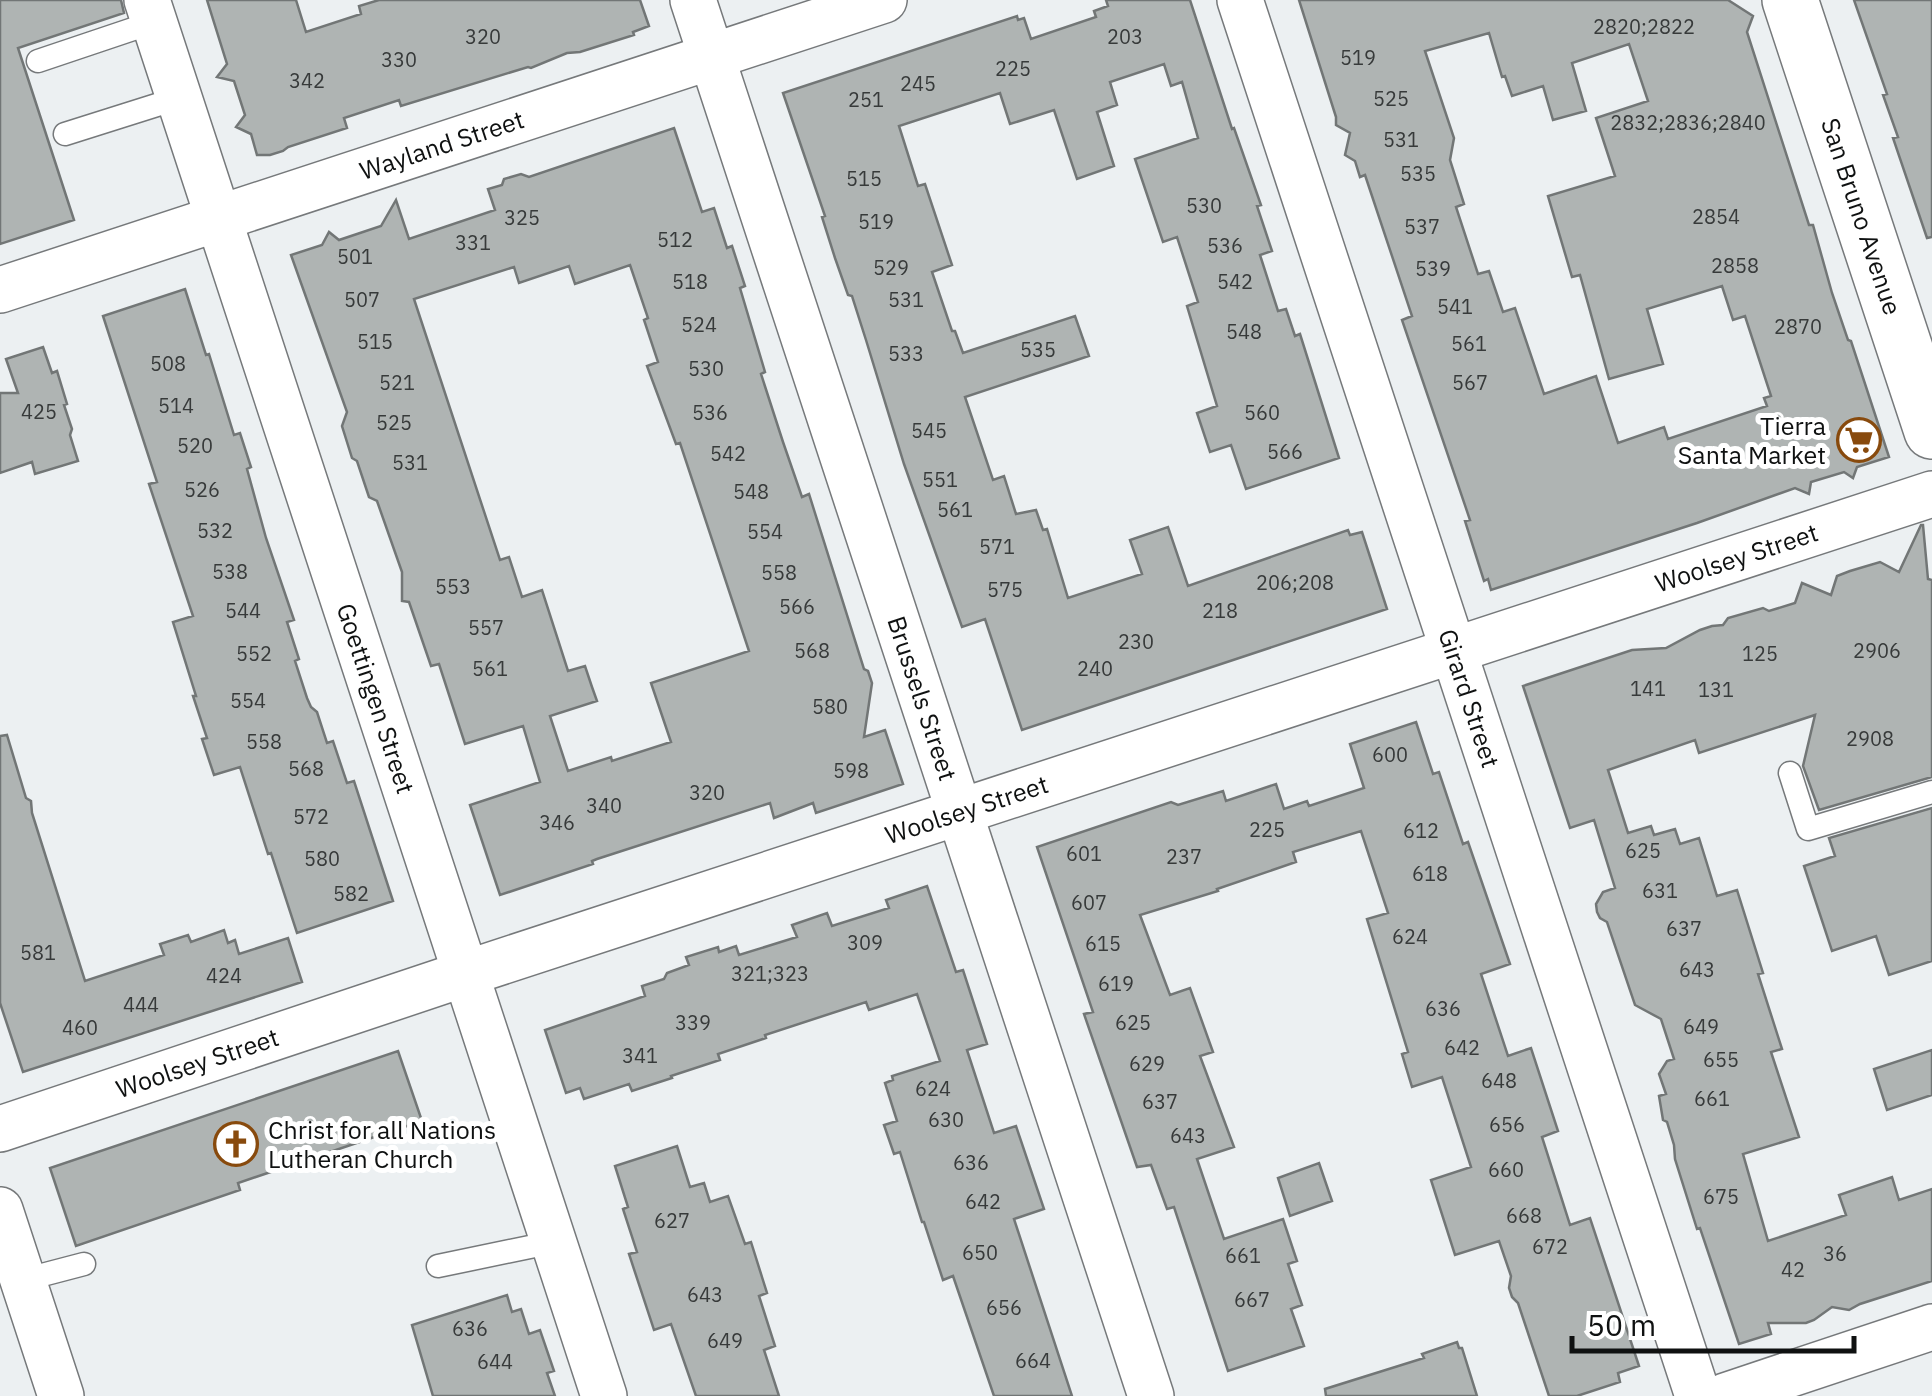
<svg xmlns="http://www.w3.org/2000/svg" width="1932" height="1396" font-family="'IBM Plex Sans',sans-serif">
  <style>
    .building { fill: #afb4b3; stroke: #727676; stroke-width: 2.5; fill-rule: evenodd }
    .lines { fill: none; stroke-linecap: round; stroke-linejoin: round }
    .service-casing { stroke: #76797b; stroke-width: 25 }
    .minor-casing { stroke: #76797b; stroke-width: 48 }
    .secondary-casing { stroke: #76797b; stroke-width: 58 }
    .service { stroke: #fff; stroke-width: 22 }
    .minor { stroke: #fff; stroke-width: 45 }
    .secondary { stroke: #fff; stroke-width: 55 }
    .labels { text-anchor: middle; stroke-width: 10; stroke-linejoin: round; paint-order: stroke }
    .number-label { font-size: 20px; fill: #373a3a }
    .street-label { font-size: 25px; fill: #0f1111; stroke: #fff }
    .poi-label { font-size: 25px; fill: #0f1111; stroke: #fff; text-anchor: end }
  </style>
  <rect width="100%" height="100%" fill="#ecf0f2"/>
  <path class="building" d="M 0,0 L 121,0 L 124,13 L 18,48 L 74,220 L 0,244 Z
    M 207,0 L 296,0 L 306,32 L 361,14 L 359,6 L 379,0 L 640,0 L 649,26 L 633,32 L 634,35 L 580,52 L 567,53 L 531,68 L 528,67 L 401,106 L 399,100 L 344,118 L 347,128 L 288,147 L 283,151 L 270,155 L 257,155 L 251,134 L 236,127 L 245,115 L 234,81 L 217,77 L 227,64 Z
    M 1106,0 L 1190,0 L 1232,129 L 1234,128 L 1261,205 L 1257,206 L 1272,251 L 1260,255 L 1278,311 L 1286,309 L 1295,336 L 1300,334 L 1339,458 L 1246,489 L 1231,445 L 1210,452 L 1197,413 L 1217,406 L 1187,306 L 1198,302 L 1177,237 L 1163,242 L 1135,159 L 1198,138 L 1182,82 L 1171,86 L 1164,64 L 1110,82 L 1117,105 L 1097,112 L 1114,166 L 1077,179 L 1054,110 L 1010,124 L 1000,93 L 899,126 L 918,186 L 925,184 L 952,265 L 932,272 L 952,331 L 955,331 L 963,353 L 1075,316 L 1089,356 L 965,397 L 993,480 L 1004,476 L 1016,514 L 1036,510 L 1043,530 L 1047,529 L 1068,598 L 1142,574 L 1130,540 L 1168,527 L 1188,586 L 1348,530 L 1350,535 L 1362,532 L 1387,609 L 1022,730 L 985,619 L 962,627 L 904,464 L 866,340 L 852,296 L 848,295 L 835,258 L 822,217 L 825,216 L 783,93 L 1017,16 L 1018,20 L 1024,18 L 1031,39 L 1096,17 L 1094,11 L 1108,6 Z
    M 1299,0 L 1728,0 L 1753,16 L 1747,32 L 1809,225 L 1813,225 L 1832,293 L 1848,340 L 1851,341 L 1889,457 L 1857,467 L 1853,478 L 1844,472 L 1811,482 L 1809,494 L 1795,488 L 1697,523 L 1491,590 L 1488,579 L 1484,581 L 1465,521 L 1470,520 L 1402,320 L 1412,316 L 1365,175 L 1360,177 L 1355,161 L 1345,155 L 1350,133 L 1336,125 L 1336,117 ZM 1489,33 L 1502,77 L 1505,76 L 1512,96 L 1543,86 L 1553,120 L 1586,111 L 1572,63 L 1629,44 L 1648,101 L 1596,118 L 1615,176 L 1548,196 L 1572,277 L 1580,275 L 1609,379 L 1663,364 L 1647,309 L 1722,286 L 1733,320 L 1745,316 L 1771,396 L 1764,398 L 1767,406 L 1668,439 L 1664,427 L 1618,443 L 1596,376 L 1544,394 L 1515,308 L 1503,312 L 1489,271 L 1478,274 L 1456,207 L 1464,204 L 1450,160 L 1454,138 L 1425,51 Z
    M 1854,0 L 1932,0 L 1932,237 L 1927,238 L 1893,138 L 1898,137 L 1883,95 L 1887,94 Z
    M 674,128 L 702,212 L 714,208 L 727,248 L 732,246 L 745,286 L 740,288 L 765,372 L 761,374 L 783,442 L 802,497 L 809,494 L 864,669 L 868,671 L 872,683 L 864,737 L 885,730 L 903,784 L 816,813 L 813,803 L 774,818 L 770,803 L 597,859 L 592,861 L 593,864 L 500,895 L 470,805 L 540,782 L 523,726 L 465,744 L 439,664 L 431,666 L 409,602 L 402,601 L 402,572 L 377,501 L 369,497 L 357,461 L 352,458 L 342,426 L 347,412 L 291,255 L 322,245 L 329,232 L 339,240 L 381,226 L 396,200 L 409,239 L 495,210 L 488,189 L 502,185 L 504,179 L 521,174 L 529,177 ZM 630,265 L 648,318 L 644,320 L 658,362 L 647,366 L 676,444 L 680,443 L 749,651 L 651,683 L 671,742 L 612,761 L 611,757 L 568,771 L 550,716 L 597,701 L 592,687 L 585,666 L 568,671 L 542,590 L 522,597 L 509,557 L 500,560 L 414,299 L 514,267 L 519,283 L 569,266 L 575,284 Z
    M 185,289 L 206,355 L 209,354 L 234,435 L 240,433 L 251,467 L 247,469 L 266,538 L 294,620 L 287,622 L 299,659 L 295,661 L 307,698 L 311,707 L 317,712 L 327,743 L 333,741 L 347,783 L 354,781 L 393,901 L 297,933 L 271,853 L 268,854 L 240,767 L 214,775 L 202,739 L 207,738 L 193,696 L 196,696 L 173,622 L 193,616 L 149,484 L 157,482 L 103,316 Z
    M 43,347 L 52,373 L 57,371 L 67,404 L 64,405 L 72,429 L 70,435 L 78,461 L 35,474 L 32,462 L 0,473 L 0,393 L 18,393 L 6,359 Z
    M 1921,525 L 1923,525 L 1928,579 L 1932,580 L 1932,777 L 1819,810 L 1803,766 L 1815,715 L 1699,753 L 1695,740 L 1608,770 L 1628,833 L 1651,826 L 1654,835 L 1675,829 L 1680,844 L 1699,838 L 1717,896 L 1737,890 L 1763,973 L 1758,974 L 1782,1049 L 1771,1052 L 1799,1137 L 1743,1154 L 1768,1241 L 1846,1215 L 1839,1195 L 1892,1177 L 1899,1200 L 1932,1189 L 1932,1281 L 1860,1304 L 1849,1310 L 1832,1307 L 1814,1320 L 1806,1323 L 1768,1323 L 1771,1334 L 1739,1344 L 1700,1228 L 1697,1229 L 1675,1159 L 1674,1145 L 1667,1122 L 1663,1120 L 1659,1096 L 1666,1094 L 1659,1074 L 1667,1061 L 1674,1059 L 1661,1019 L 1635,1005 L 1607,922 L 1600,918 L 1597,912 L 1596,904 L 1603,892 L 1615,888 L 1594,820 L 1570,828 L 1523,686 L 1632,650 L 1666,648 L 1700,630 L 1712,626 L 1723,625 L 1728,618 L 1763,608 L 1769,611 L 1795,603 L 1802,583 L 1831,595 L 1837,576 L 1850,571 L 1880,562 L 1899,572 Z
    M 1416,722 L 1433,774 L 1439,772 L 1463,844 L 1468,842 L 1510,964 L 1481,974 L 1508,1056 L 1531,1048 L 1558,1131 L 1542,1137 L 1570,1225 L 1590,1218 L 1639,1366 L 1618,1373 L 1620,1382 L 1577,1396 L 1549,1396 L 1518,1303 L 1512,1297 L 1509,1288 L 1511,1276 L 1499,1241 L 1455,1255 L 1431,1180 L 1471,1167 L 1442,1077 L 1412,1087 L 1402,1054 L 1408,1052 L 1367,919 L 1388,913 L 1361,831 L 1293,852 L 1296,862 L 1217,889 L 1218,891 L 1140,915 L 1170,995 L 1190,988 L 1213,1052 L 1200,1056 L 1234,1147 L 1197,1159 L 1224,1239 L 1283,1219 L 1297,1261 L 1288,1264 L 1302,1305 L 1291,1309 L 1304,1346 L 1228,1371 L 1174,1207 L 1167,1209 L 1151,1165 L 1137,1167 L 1084,1014 L 1093,1012 L 1037,847 L 1171,802 L 1178,805 L 1223,791 L 1226,801 L 1276,784 L 1284,809 L 1307,801 L 1309,806 L 1364,788 L 1350,744 Z
    M 7,735 L 26,798 L 31,801 L 32,813 L 85,981 L 164,955 L 160,944 L 188,935 L 191,942 L 224,930 L 228,943 L 235,940 L 239,954 L 288,938 L 302,982 L 23,1072 L 0,1003 L 0,736 Z
    M 1932,808 L 1932,961 L 1889,975 L 1876,936 L 1832,951 L 1804,866 L 1835,856 L 1829,838 Z
    M 927,886 L 956,972 L 963,970 L 987,1044 L 967,1050 L 994,1133 L 1016,1126 L 1044,1209 L 1014,1219 L 1072,1396 L 994,1396 L 953,1276 L 943,1280 L 924,1222 L 922,1222 L 900,1152 L 894,1154 L 884,1125 L 897,1121 L 885,1083 L 893,1080 L 892,1076 L 940,1061 L 917,994 L 869,1010 L 866,1002 L 765,1035 L 766,1038 L 718,1054 L 720,1060 L 671,1076 L 672,1078 L 632,1091 L 629,1084 L 584,1099 L 580,1088 L 566,1093 L 545,1030 L 645,996 L 642,986 L 664,979 L 667,973 L 689,965 L 686,957 L 718,947 L 719,952 L 736,946 L 739,955 L 797,937 L 792,925 L 827,913 L 832,926 L 889,908 L 886,900 Z
    M 1932,1050 L 1932,1095 L 1887,1110 L 1874,1069 Z
    M 398,1051 L 422,1121 L 238,1183 L 240,1190 L 76,1246 L 50,1168 Z
    M 677,1146 L 690,1187 L 704,1183 L 710,1202 L 728,1196 L 745,1244 L 751,1242 L 767,1293 L 759,1296 L 775,1346 L 764,1350 L 779,1396 L 696,1396 L 671,1324 L 654,1330 L 629,1254 L 637,1252 L 623,1209 L 628,1207 L 615,1166 Z
    M 1319,1163 L 1332,1201 L 1290,1216 L 1278,1178 Z
    M 507,1295 L 512,1312 L 521,1309 L 529,1334 L 540,1330 L 554,1371 L 547,1373 L 555,1396 L 433,1396 L 412,1325 Z
    M 1457,1342 L 1459,1348 L 1462,1348 L 1477,1396 L 1326,1396 L 1325,1389 L 1424,1358 L 1422,1354 Z"/>
  <g class="lines">
    <g class="service-casing">
      <path id="service" d="M 38,61 L 154,22
        M 65,134 L 179,98
        M 1790,773 L 1808,829 L 1932,792
        M 438,1266 L 554,1242
        M 23,1280 L 84,1264"/>
    </g>
    <g class="minor-casing">
      <g id="minor">
        <path id="s1" d="M 147,0 L 604,1396"/>
        <path id="s2" d="M 693,0 L 1151,1396"/>
        <path id="s3" d="M 1240,0 L 1698,1396"/>
        <path id="s4" d="M 0,290 L 884,0"/>
        <path id="s5" d="M 0,1129 L 467,973 L 1932,494"/>
        <path d="M 0,1210 L 61,1396"/>
        <path d="M 1725,1396 L 1932,1327"/>
      </g>
    </g>
    <g class="secondary-casing">
      <g id="secondary">
        <path id="s6" d="M 1790,0 L 1932,431"/>
      </g>
    </g>
    <use href="#service" class="service"/>
    <use href="#minor" class="minor"/>
    <use href="#secondary" class="secondary"/>
  </g>
  <defs>
    <g id="supermarket-ring" transform="scale(2.25)"><circle r="9.5" fill="#fff" stroke="#884a0d" stroke-width="1.5"/><path d="M-6-5.5h2.5l.6 2H6L4.5 2H-2.5L-4.4-4H-6ZM-1.5 3.2a1.3 1.3 0 1 0 .1 0ZM3 3.2a1.3 1.3 0 1 0 .1 0Z" fill="#884a0d"/></g>
    <g id="church-ring" transform="scale(2.25)"><circle r="9.5" fill="#fff" stroke="#884a0d" stroke-width="1.5"/><path d="M-1.2-6h2.4v3.5h3.3v2.4h-3.3V6h-2.4V-.1h-3.3v-2.4h3.3Z" fill="#884a0d"/></g>
  </defs>
  <g fill-rule="evenodd">
    <use href="#supermarket-ring" x="1859" y="440"/>
    <use href="#church-ring" x="236" y="1144"/>
  </g>
  <g class="labels">
    <g class="number-label">
      <text x="1644" y="34">2820;2822</text>
      <text x="483" y="44">320</text>
      <text x="1125" y="44">203</text>
      <text x="1358" y="65">519</text>
      <text x="399" y="67">330</text>
      <text x="1013" y="76">225</text>
      <text x="307" y="88">342</text>
      <text x="918" y="91">245</text>
      <text x="1391" y="106">525</text>
      <text x="866" y="107">251</text>
      <text x="1688" y="130">2832;2836;2840</text>
      <text x="1401" y="147">531</text>
      <text x="1418" y="181">535</text>
      <text x="864" y="186">515</text>
      <text x="1204" y="213">530</text>
      <text x="1716" y="224">2854</text>
      <text x="522" y="225">325</text>
      <text x="876" y="229">519</text>
      <text x="1422" y="234">537</text>
      <text x="675" y="247">512</text>
      <text x="473" y="250">331</text>
      <text x="1225" y="253">536</text>
      <text x="355" y="264">501</text>
      <text x="1735" y="273">2858</text>
      <text x="891" y="275">529</text>
      <text x="1433" y="276">539</text>
      <text x="690" y="289">518</text>
      <text x="1235" y="289">542</text>
      <text x="362" y="307">507</text>
      <text x="906" y="307">531</text>
      <text x="1455" y="314">541</text>
      <text x="699" y="332">524</text>
      <text x="1798" y="334">2870</text>
      <text x="1244" y="339">548</text>
      <text x="375" y="349">515</text>
      <text x="1469" y="351">561</text>
      <text x="1038" y="357">535</text>
      <text x="906" y="361">533</text>
      <text x="168" y="371">508</text>
      <text x="706" y="376">530</text>
      <text x="397" y="390">521</text>
      <text x="1470" y="390">567</text>
      <text x="176" y="413">514</text>
      <text x="39" y="419">425</text>
      <text x="710" y="420">536</text>
      <text x="1262" y="420">560</text>
      <text x="394" y="430">525</text>
      <text x="929" y="438">545</text>
      <text x="195" y="453">520</text>
      <text x="1285" y="459">566</text>
      <text x="728" y="461">542</text>
      <text x="410" y="470">531</text>
      <text x="940" y="487">551</text>
      <text x="202" y="497">526</text>
      <text x="751" y="499">548</text>
      <text x="955" y="517">561</text>
      <text x="215" y="538">532</text>
      <text x="765" y="539">554</text>
      <text x="997" y="554">571</text>
      <text x="230" y="579">538</text>
      <text x="779" y="580">558</text>
      <text x="1295" y="590">206;208</text>
      <text x="453" y="594">553</text>
      <text x="1005" y="597">575</text>
      <text x="797" y="614">566</text>
      <text x="243" y="618">544</text>
      <text x="1220" y="618">218</text>
      <text x="486" y="635">557</text>
      <text x="1136" y="649">230</text>
      <text x="812" y="658">568</text>
      <text x="1877" y="658">2906</text>
      <text x="254" y="661">552</text>
      <text x="1760" y="661">125</text>
      <text x="490" y="676">561</text>
      <text x="1095" y="676">240</text>
      <text x="1648" y="696">141</text>
      <text x="1716" y="697">131</text>
      <text x="248" y="708">554</text>
      <text x="830" y="714">580</text>
      <text x="1870" y="746">2908</text>
      <text x="264" y="749">558</text>
      <text x="1390" y="762">600</text>
      <text x="306" y="776">568</text>
      <text x="851" y="778">598</text>
      <text x="707" y="800">320</text>
      <text x="604" y="813">340</text>
      <text x="311" y="824">572</text>
      <text x="557" y="830">346</text>
      <text x="1267" y="837">225</text>
      <text x="1421" y="838">612</text>
      <text x="1643" y="858">625</text>
      <text x="1084" y="861">601</text>
      <text x="1184" y="864">237</text>
      <text x="322" y="866">580</text>
      <text x="1430" y="881">618</text>
      <text x="1660" y="898">631</text>
      <text x="351" y="901">582</text>
      <text x="1089" y="910">607</text>
      <text x="1684" y="936">637</text>
      <text x="1410" y="944">624</text>
      <text x="865" y="950">309</text>
      <text x="1103" y="951">615</text>
      <text x="38" y="960">581</text>
      <text x="1697" y="977">643</text>
      <text x="770" y="981">321;323</text>
      <text x="224" y="983">424</text>
      <text x="1116" y="991">619</text>
      <text x="141" y="1012">444</text>
      <text x="1443" y="1016">636</text>
      <text x="693" y="1030">339</text>
      <text x="1133" y="1030">625</text>
      <text x="1701" y="1034">649</text>
      <text x="80" y="1035">460</text>
      <text x="1462" y="1055">642</text>
      <text x="640" y="1063">341</text>
      <text x="1721" y="1067">655</text>
      <text x="1147" y="1071">629</text>
      <text x="1499" y="1088">648</text>
      <text x="933" y="1096">624</text>
      <text x="1712" y="1106">661</text>
      <text x="1160" y="1109">637</text>
      <text x="946" y="1127">630</text>
      <text x="1507" y="1132">656</text>
      <text x="1188" y="1143">643</text>
      <text x="971" y="1170">636</text>
      <text x="1506" y="1177">660</text>
      <text x="1721" y="1204">675</text>
      <text x="983" y="1209">642</text>
      <text x="1524" y="1223">668</text>
      <text x="672" y="1228">627</text>
      <text x="1550" y="1254">672</text>
      <text x="980" y="1260">650</text>
      <text x="1835" y="1261">36</text>
      <text x="1243" y="1263">661</text>
      <text x="1793" y="1277">42</text>
      <text x="705" y="1302">643</text>
      <text x="1252" y="1307">667</text>
      <text x="1004" y="1315">656</text>
      <text x="470" y="1336">636</text>
      <text x="725" y="1348">649</text>
      <text x="1033" y="1368">664</text>
      <text x="495" y="1369">644</text>
    </g>
    <g class="street-label">
      <text dy="9" stroke="none"><textPath href="#s4" startOffset="465">Wayland Street</textPath></text>
      <text dy="9" stroke="none"><textPath href="#s6" startOffset="228">San Bruno Avenue</textPath></text>
      <text dy="9" stroke="none"><textPath href="#s5" startOffset="1828">Woolsey Street</textPath></text>
      <text dy="9" stroke="none"><textPath href="#s1" startOffset="735">Goettingen Street</textPath></text>
      <text dy="9" stroke="none"><textPath href="#s2" startOffset="735">Brussels Street</textPath></text>
      <text dy="9" stroke="none"><textPath href="#s3" startOffset="735">Girard Street</textPath></text>
      <text dy="9" stroke="none"><textPath href="#s5" startOffset="1018">Woolsey Street</textPath></text>
      <text dy="9" stroke="none"><textPath href="#s5" startOffset="208">Woolsey Street</textPath></text>
    </g>
    <g class="poi-label">
      <text x="1826" y="435">Tierra<tspan x="1826" dy="29">Santa Market</tspan></text>
      <text x="268" y="1139" text-anchor="start">Christ for all Nations<tspan x="268" dy="29">Lutheran Church</tspan></text>
    </g>
  </g>
  <path d="M1572 1336v15h282v-15" fill="none" stroke="#0f1111" stroke-width="5"/>
  <text x="1587" y="1336" font-size="30" fill="#0f1111" stroke="#ffffff" stroke-width="8" paint-order="stroke">50 m</text>
</svg>
